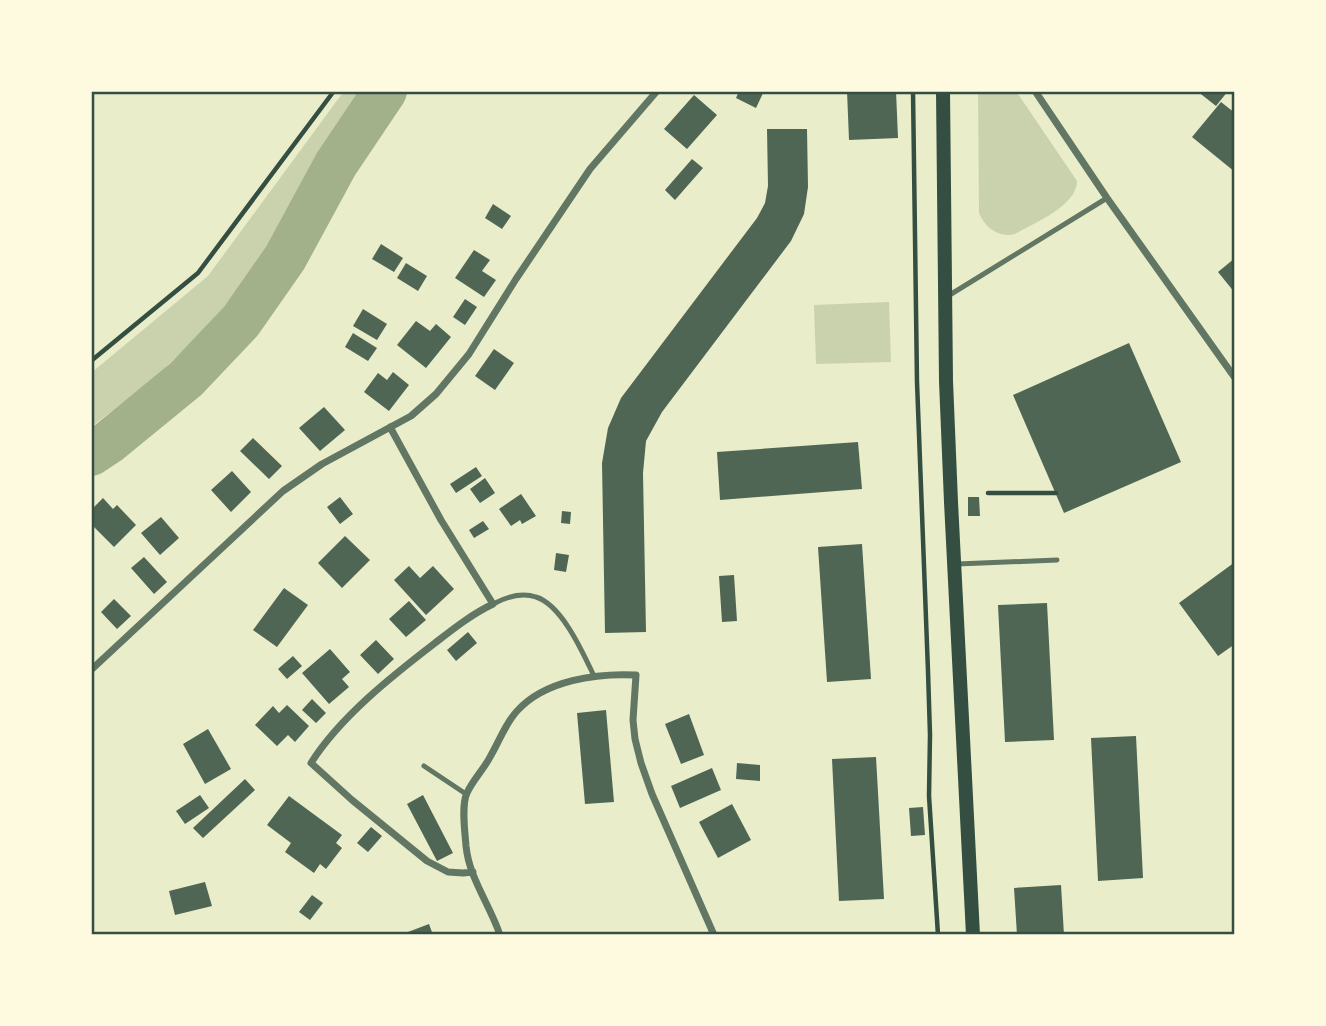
<svg xmlns="http://www.w3.org/2000/svg" width="1326" height="1026" font-family="Lato,sans-serif">
  <style>
    .green { fill: #cad2ad }
    .lines { fill: none; stroke-linecap: round; stroke-linejoin: round }
    .river { stroke: #a3b18a; stroke-width: 44 }
    .building { fill: #4f6655 }
    .path { stroke: #344e41; stroke-width: 4.5 }
    .service { stroke: #617663; stroke-width: 5 }
    .minor { stroke: #617663; stroke-width: 7 }
    .secondary { stroke: #344e41; stroke-width: 14 }
    .neatline { fill: none; stroke: #344e41; stroke-width: 2.5 }
  </style>
  <rect width="100%" height="100%" fill="#e9edc9"/>
  <path class="green" d="M 344,91 L 370,91 L 321,162 L 243,292 L 158,375 L 91,427 L 91,373 L 208,276 Z
    M 978,91 L 1016,91 L 1077,181 C 1077,206 1034,223 1015,234 C 999,238 985,228 979,213 Z
    M 889,302 L 891,362 L 816,364 L 814,305 Z"/>
  <g class="lines">
    <path class="river" d="M 91,454 L 109,442 L 186,379 L 241,321 L 285,258 L 336,164 L 385,91"/>
  </g>
  <path class="building" d="M 739,91 L 764,91 L 756,108 L 736,98 Z
    M 847,91 L 896,91 L 898,138 L 849,140 Z
    M 1197,91 L 1228,91 L 1216,106 Z
    M 694,95 L 717,115 L 687,149 L 664,129 Z
    M 1221,102 L 1235,113 L 1235,172 L 1192,137 Z
    M 767,129 L 807,129 L 808,187 L 804,214 L 791,241 L 662,412 L 646,441 L 643,473 L 646,632 L 605,633 L 602,463 L 608,428 L 621,398 L 757,218 L 765,203 L 768,186 Z
    M 692,159 L 703,168 L 675,200 L 665,190 Z
    M 493,204 L 511,216 L 502,229 L 485,218 Z
    M 381,244 L 403,258 L 394,272 L 372,259 Z
    M 474,250 L 490,260 L 482,271 L 496,280 L 484,297 L 455,278 Z
    M 1235,258 L 1235,293 L 1218,272 Z
    M 406,263 L 427,276 L 418,291 L 397,278 Z
    M 465,299 L 477,307 L 465,325 L 453,317 Z
    M 363,309 L 387,324 L 377,340 L 353,326 Z
    M 416,321 L 430,331 L 436,324 L 451,337 L 426,368 L 397,345 Z
    M 353,333 L 377,348 L 368,361 L 345,347 Z
    M 1129,343 L 1181,462 L 1064,513 L 1013,395 Z
    M 494,349 L 514,363 L 495,390 L 475,376 Z
    M 393,372 L 409,385 L 389,411 L 364,392 L 378,373 L 387,380 Z
    M 324,407 L 345,430 L 320,451 L 299,428 Z
    M 253,438 L 282,466 L 269,479 L 240,451 Z
    M 858,442 L 862,489 L 720,500 L 717,452 Z
    M 476,467 L 482,476 L 456,493 L 450,484 Z
    M 232,471 L 251,492 L 231,512 L 211,490 Z
    M 485,478 L 495,493 L 480,503 L 470,489 Z
    M 521,494 L 536,516 L 522,524 L 520,520 L 511,526 L 499,509 Z
    M 340,497 L 353,514 L 340,524 L 327,507 Z
    M 968,497 L 979,497 L 980,516 L 968,516 Z
    M 103,498 L 113,509 L 117,505 L 136,525 L 114,547 L 91,524 L 91,510 Z
    M 562,511 L 571,512 L 570,524 L 561,523 Z
    M 161,517 L 179,538 L 160,555 L 141,533 Z
    M 483,521 L 489,529 L 474,538 L 469,530 Z
    M 345,536 L 370,560 L 342,588 L 318,563 Z
    M 862,544 L 871,679 L 827,682 L 818,547 Z
    M 556,553 L 569,555 L 566,572 L 554,570 Z
    M 144,557 L 167,582 L 154,594 L 131,568 Z
    M 1235,562 L 1235,644 L 1218,656 L 1179,603 Z
    M 409,566 L 420,578 L 433,566 L 454,589 L 426,615 L 394,580 Z
    M 734,575 L 737,621 L 722,622 L 719,576 Z
    M 284,588 L 308,605 L 277,647 L 253,630 Z
    M 114,599 L 131,616 L 117,629 L 101,612 Z
    M 409,601 L 426,620 L 406,637 L 389,619 Z
    M 1047,603 L 1054,740 L 1005,742 L 998,605 Z
    M 468,632 L 477,643 L 456,661 L 447,650 Z
    M 376,640 L 394,659 L 378,674 L 360,655 Z
    M 330,649 L 350,672 L 342,679 L 349,687 L 329,704 L 302,673 Z
    M 293,656 L 302,666 L 287,679 L 278,669 Z
    M 312,699 L 326,713 L 316,723 L 302,710 Z
    M 287,705 L 309,726 L 295,742 L 288,735 L 277,746 L 255,725 L 273,706 L 279,713 Z
    M 606,710 L 614,802 L 585,804 L 577,713 Z
    M 689,714 L 704,755 L 681,764 L 665,724 Z
    M 208,729 L 231,769 L 205,784 L 183,744 Z
    M 1136,736 L 1143,878 L 1098,881 L 1091,738 Z
    M 876,757 L 884,899 L 839,901 L 832,759 Z
    M 737,763 L 760,765 L 760,781 L 736,779 Z
    M 712,768 L 721,790 L 680,808 L 671,786 Z
    M 245,779 L 255,790 L 203,838 L 193,828 Z
    M 200,795 L 209,808 L 185,824 L 176,811 Z
    M 423,795 L 453,853 L 437,861 L 407,804 Z
    M 289,796 L 342,835 L 336,843 L 342,848 L 326,869 L 320,864 L 314,873 L 285,852 L 291,843 L 267,825 Z
    M 732,804 L 751,840 L 718,858 L 699,822 Z
    M 923,807 L 925,835 L 911,836 L 909,808 Z
    M 371,827 L 382,836 L 368,852 L 357,843 Z
    M 205,882 L 212,906 L 175,915 L 169,891 Z
    M 1061,885 L 1064,935 L 1017,935 L 1014,888 Z
    M 312,895 L 323,903 L 310,920 L 299,912 Z
    M 429,924 L 433,935 L 400,935 Z"/>
  <g class="lines">
    <path class="path" d="M 913,91 L 917,382 L 928,671 L 930,735 L 929,796 L 938,935
      M 91,361 L 198,273 L 334,91
      M 988,493 L 1056,493"/>
    <path class="service" d="M 948,296 L 1107,198
      M 957,564 L 1057,560
      M 493,604 C 506,597 521,592 536,597 C 562,605 583,653 594,676
      M 424,766 L 466,794"/>
    <path class="minor" d="M 1035,91 L 1107,198 L 1235,378
      M 390,427 L 441,520 L 493,604 C 472,614 453,629 435,643 C 392,676 340,717 311,763 L 352,800 L 427,861 L 448,872 L 463,873 L 473,872
      M 91,670 L 283,491 L 322,464 L 411,416 L 436,394 L 469,354 L 516,279 L 590,169 L 657,91
      M 500,935 C 490,905 469,878 466,846 C 465,832 461,805 467,793 C 472,781 484,769 490,757 C 499,742 505,724 517,711 C 545,680 597,673 636,675 L 633,720 L 635,739 L 641,763 L 652,794 L 714,935"/>
    <path class="secondary" d="M 943,91 L 946,381 L 951,502 L 973,935"/>
  </g>
  <rect width="1326" height="1026" fill="none" stroke="#fefae0" stroke-width="186"/>
  <rect x="93" y="93" width="1140" height="840" class="neatline"/>
</svg>
